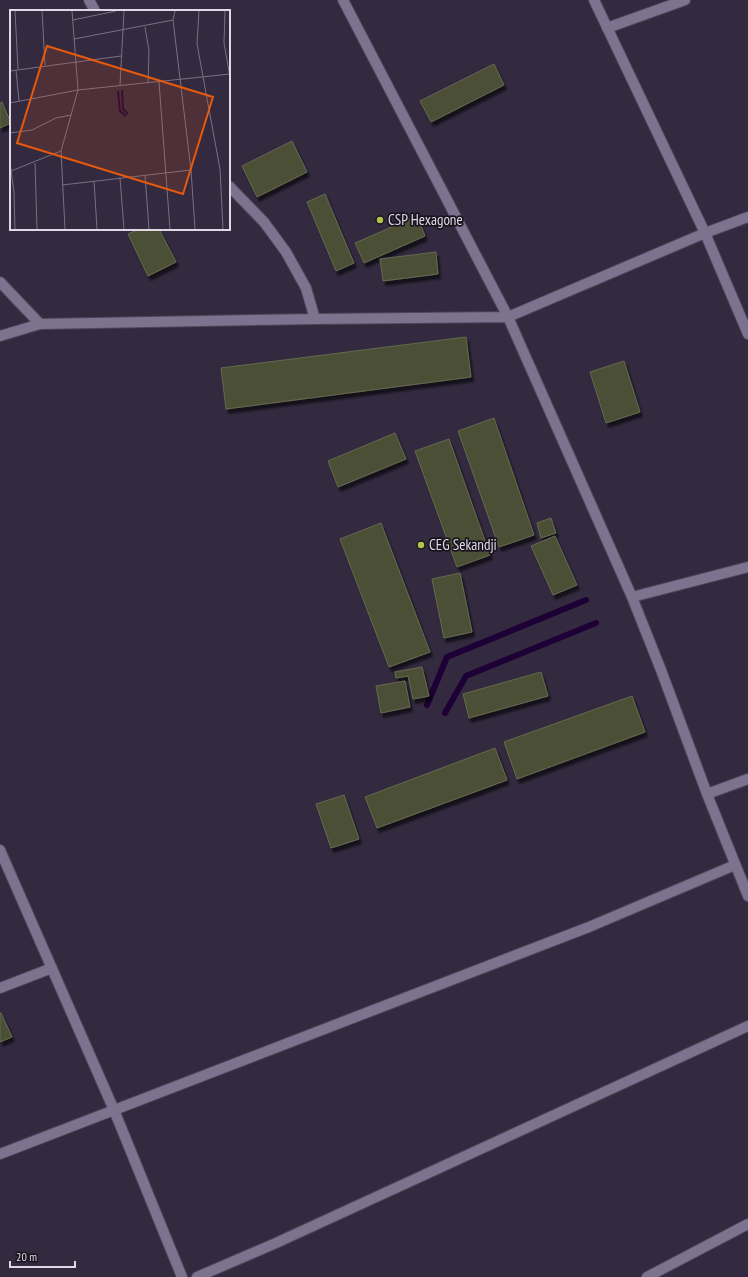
<svg xmlns="http://www.w3.org/2000/svg" width="748" height="1277" font-family="'PT Sans Narrow',sans-serif">
  <style>
    .lines { fill: none; stroke-linecap: round; stroke-linejoin: round }
    .stream { stroke: #1d0036; stroke-width: 6 }
    .building { fill: #4b4f36; stroke: #656a4f; filter: url(#shadow) }
    .minor-casing { stroke: #4f465b; stroke-width: 12 }
    .minor { stroke: #7e738f; stroke-width: 10 }
    .poi-dot { fill: #b2c34c; stroke: #19151f; stroke-width: 1.5 }
    .labels { text-anchor: middle; stroke-width: 3.5; stroke-linejoin: round; paint-order: stroke }
    .poi-label { font-size: 15px; fill: #dfd9e7; stroke: #19151f; text-anchor: start }
    .inset-river { fill: none; stroke: #1d0036; stroke-width: 2 }
    .inset-road { fill: none; stroke: #787083; stroke-width: 1 }
    .view { fill: #e8590c; fill-opacity: 0.15; stroke: #e8590c; stroke-width: 2 }
    .inset-edge { fill: none; stroke: #dfd9e7; stroke-width: 2 }
  </style>
  <defs>
    <filter id="shadow"><feDropShadow dx="2.5" dy="4.5" stdDeviation="1" flood-color="#0009"/></filter>
  </defs>
  <rect width="100%" height="100%" fill="#332a40"/>
  <g class="lines">
    <path class="stream" d="M 427,705 L 447,657 L 586,600
      M 445,713 L 466,676 L 596,623"/>
  </g>
  <path class="building" d="M 494,64 L 504,85 L 431,122 L 420,101 Z
    M 2,102 L 11,123 L 0,128 L 0,103 Z
    M 292,141 L 307,172 L 257,197 L 242,166 Z
    M 325,194 L 354,263 L 336,271 L 307,202 Z
    M 417,216 L 425,236 L 364,263 L 355,243 Z
    M 139,229 L 159,229 L 176,262 L 148,276 L 128,234 Z
    M 436,252 L 438,274 L 383,281 L 380,259 Z
    M 466,337 L 471,377 L 226,409 L 221,368 Z
    M 624,361 L 640,412 L 606,423 L 590,372 Z
    M 494,418 L 534,535 L 499,547 L 458,431 Z
    M 395,433 L 406,459 L 338,487 L 328,461 Z
    M 449,439 L 490,555 L 457,567 L 415,451 Z
    M 551,518 L 556,533 L 541,538 L 537,523 Z
    M 381,523 L 430,652 L 389,667 L 340,539 Z
    M 555,536 L 577,585 L 553,595 L 531,546 Z
    M 460,573 L 472,632 L 444,638 L 432,579 Z
    M 422,667 L 429,696 L 413,699 L 408,676 L 396,678 L 395,672 Z
    M 541,672 L 548,696 L 469,718 L 463,694 Z
    M 405,681 L 410,707 L 381,713 L 376,686 Z
    M 632,696 L 645,732 L 517,779 L 504,742 Z
    M 495,748 L 507,780 L 377,828 L 365,797 Z
    M 344,795 L 359,839 L 331,848 L 316,804 Z
    M 0,1013 L 1,1013 L 12,1037 L 0,1042 Z"/>
  <g class="lines">
    <g class="minor-casing">
      <path id="minor" d="M 89,0 L 95,11
        M 343,0 L 508,317 L 632,597 L 661,670 L 707,794 L 748,896
        M 594,0 L 705,233 L 748,334
        M 607,28 L 685,0
        M 229,186 L 264,222 L 286,252 L 306,288 L 315,319
        M 0,282 L 40,324
        M 0,336 L 40,324 L 315,319 L 508,317 L 705,233 L 748,217
        M 632,597 L 748,567
        M 707,794 L 748,779
        M 0,850 L 114,1110 L 182,1277
        M 0,988 L 52,968
        M 0,1154 L 589,927 L 735,865
        M 197,1277 L 276,1243 L 748,1026
        M 647,1277 L 748,1224"/>
    </g>
    <use href="#minor" class="minor"/>
  </g>
  <g class="poi-dot">
    <circle cx="380" cy="220" r="4"/>
    <circle cx="421" cy="545" r="4"/>
  </g>
  <g class="labels">
    <g class="poi-label">
      <text x="388" y="225">CSP Hexagone</text>
      <text x="429" y="550">CEG Sekandji</text>
    </g>
  </g>
  <g transform="translate(10 10)">
    <rect width="220" height="220" fill="#332a40"/>
    <path class="inset-river" d="M 112,80 L 113,99 L 118,104M 108,81 L 110,101 L 116,106"/>
    <path class="inset-road" d="M 5,1 L 8,59M 32,1 L 35,55M 165,1 L 163,10 L 181,160 L 185,219M 189,1 L 187,34 L 210,159 L 213,219M 215,1 L 214,33 L 220,67M 63,10 L 106,1M 135,17 L 139,41 L 138,73M 64,29 L 163,10M 6,60 L 9,91M 0,61 L 111,46M 149,72 L 160,219M 110,75 L 114,1M 0,93 L 68,80 L 220,64M 0,123 L 22,120 L 46,108 L 61,105M 0,153 L 4,182 L 5,219M 25,153 L 27,219M 1,161 L 51,141M 135,165 L 139,219M 110,168 L 114,219M 84,171 L 87,219M 52,175 L 181,160M 55,219 L 51,141 L 68,80 L 62,1"/>
    <path class="view" d="M 37,36 L 203,87 L 173,184 L 7,133 Z"/>
    <rect width="220" height="220" class="inset-edge"/>
  </g>
  <path d="M10 1261v6h65v-6" fill="none" stroke="#dfd9e7" stroke-width="2"/>
  <text x="16" y="1261" font-size="12" fill="#dfd9e7" stroke="#19151f" stroke-width="3" paint-order="stroke">20 m</text>
</svg>
